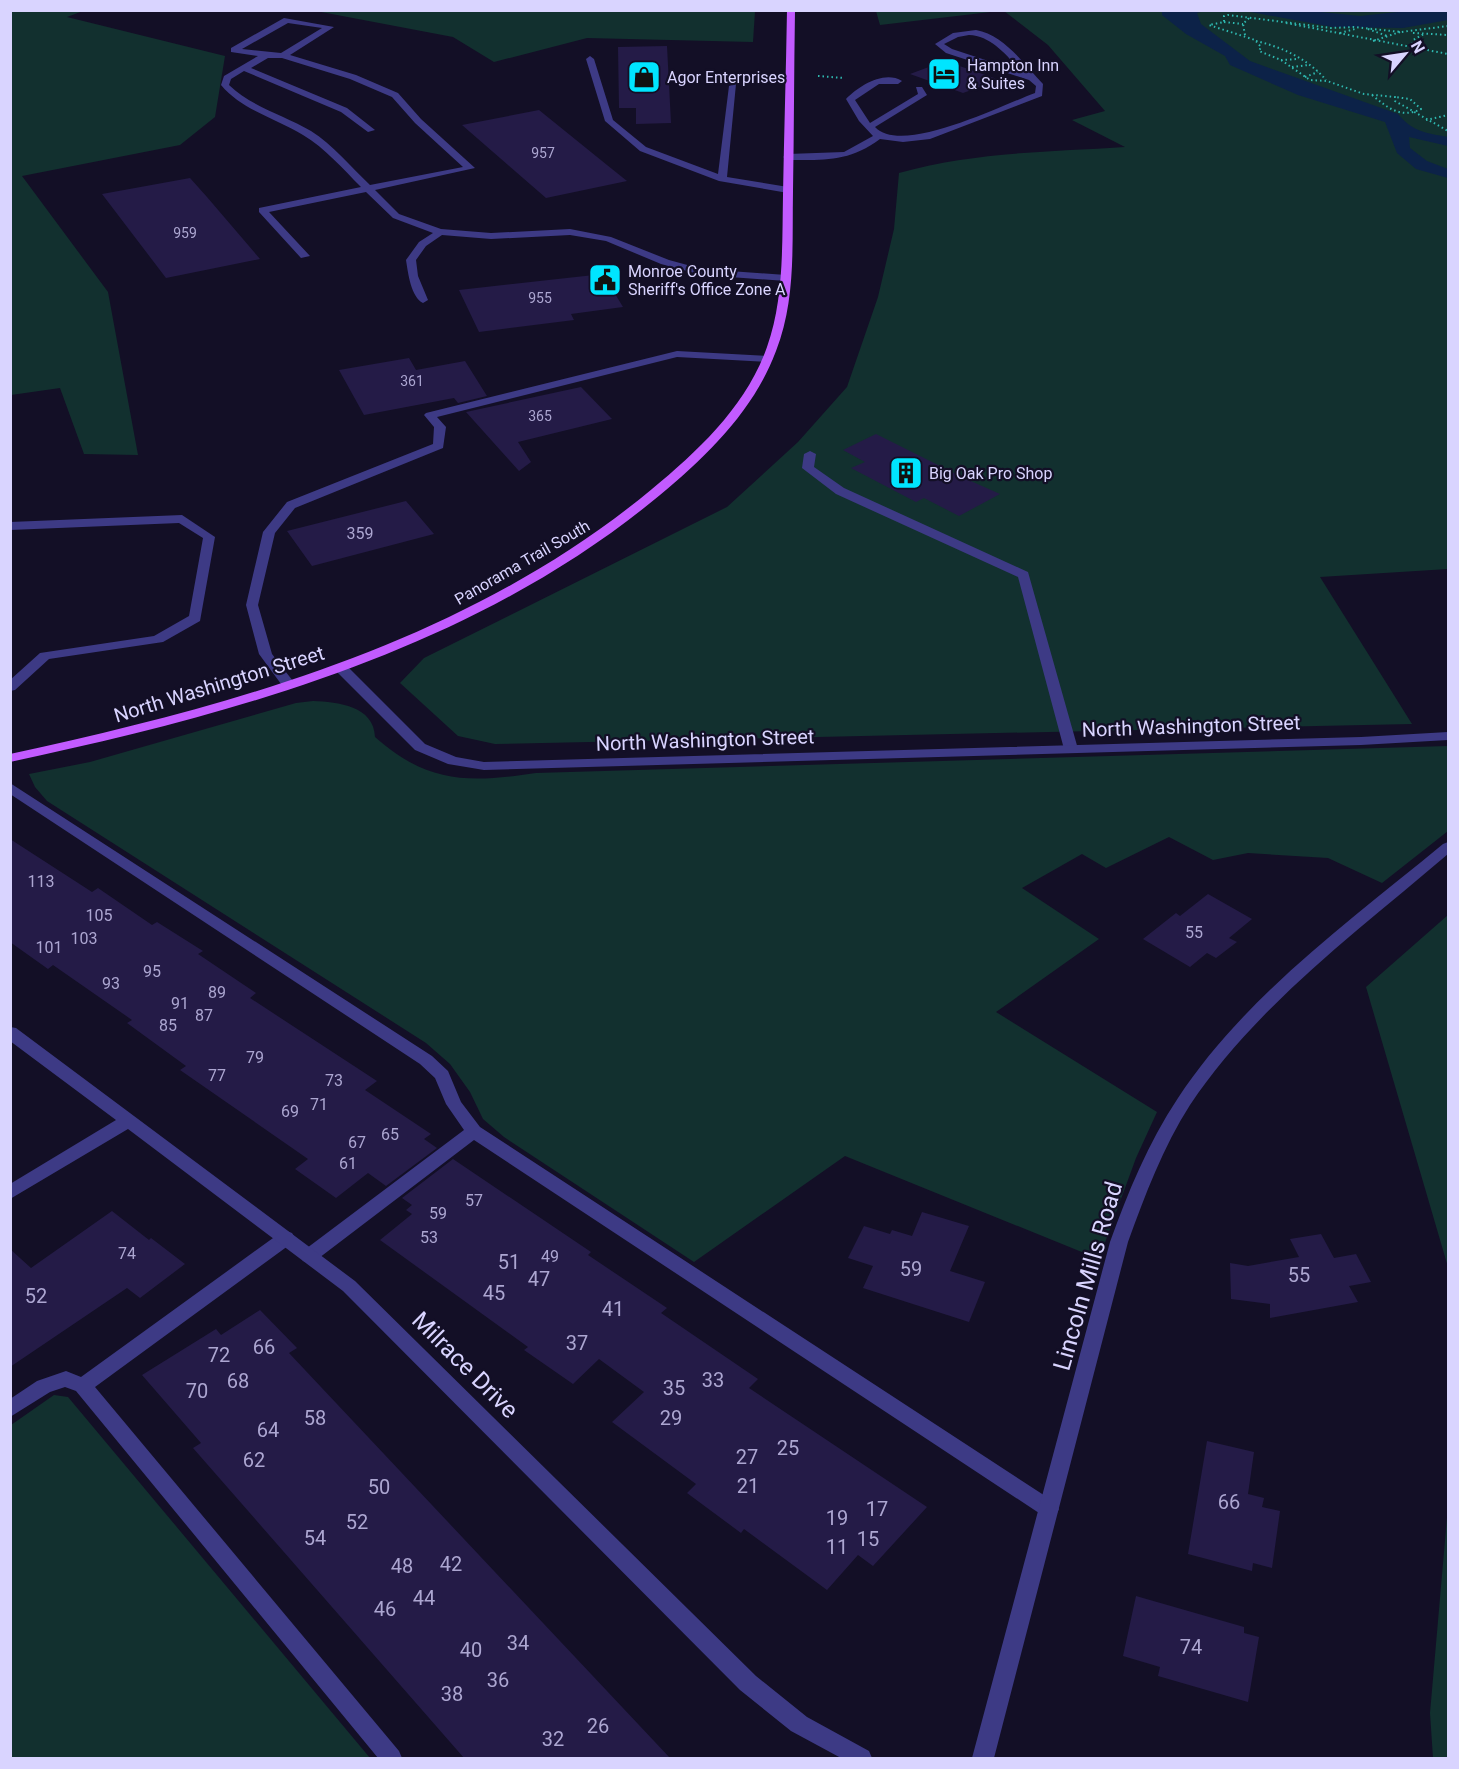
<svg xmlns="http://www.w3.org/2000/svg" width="1459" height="1769" font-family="Roboto,sans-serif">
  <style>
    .green { fill: #12302f }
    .water { fill: #0c2248 }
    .building { fill: #241b47 }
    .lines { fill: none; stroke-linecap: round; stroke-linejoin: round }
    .path { stroke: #2fb8b0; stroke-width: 2; stroke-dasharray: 1.5 3; stroke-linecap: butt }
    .lane { fill: #3d3a85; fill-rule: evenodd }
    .street { fill: #3d3a85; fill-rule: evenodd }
    .primary { fill: #c25bff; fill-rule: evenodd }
    .labels { text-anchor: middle; stroke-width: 4.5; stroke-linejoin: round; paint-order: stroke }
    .far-number-label { font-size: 14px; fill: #aca6d1 }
    .far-poi-label { font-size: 16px; fill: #d9d4ff; stroke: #130f26; text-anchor: start }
    .number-label { font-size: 16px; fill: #aca6d1 }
    .far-street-label { font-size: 16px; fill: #d9d4ff; stroke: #130f26 }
    .street-label { font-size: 20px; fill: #d9d4ff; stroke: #130f26 }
    .near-number-label { font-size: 20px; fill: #aca6d1 }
    .near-street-label { font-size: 24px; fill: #d9d4ff; stroke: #130f26 }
  </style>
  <rect width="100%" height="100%" fill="#130f26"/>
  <path class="green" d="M 11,10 L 83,11 L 67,17 L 225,56 L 215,117 L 180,145 L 22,176 L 108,292 L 138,455 L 84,454 L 60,388 L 11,395 Z
    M 316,11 L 755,11 L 753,42 L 587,38 L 494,62 L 453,37 Z
    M 876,11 L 876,10 L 999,11 L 880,25 Z
    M 1004,11 L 1448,11 L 1448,569 L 1320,577 L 1412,724 L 495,744 L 458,736 L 400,683 L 424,658 L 727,507 L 798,442 L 847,387 L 878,297 L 894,229 L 899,173 C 973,152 1049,152 1125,147 L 1072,120 L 1105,111 L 1048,45 Z
    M 313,701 C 338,702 374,706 375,737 C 428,784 469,783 536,773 L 1448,746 L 1448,831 L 1382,883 L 1328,858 L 1248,853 L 1213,860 L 1169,837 L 1106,868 L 1082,854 L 1022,888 L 1099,939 L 996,1012 L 1157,1112 L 1136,1158 L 1099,1259 L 845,1156 L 694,1262 L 504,1137 L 483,1119 L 470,1092 L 450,1064 L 426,1043 L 47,801 L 35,787 L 29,774 L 90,762 L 296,703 Z
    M 1448,915 L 1448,1267 L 1366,987 Z
    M 54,1395 L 68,1397 L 370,1758 L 11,1758 L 11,1425 Z
    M 1448,1506 L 1448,1758 L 1433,1758 L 1430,1713 Z"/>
  <path class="water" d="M 1448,10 L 1448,20 L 1403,28 L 1333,27 L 1245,11 L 1311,11 L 1360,16 L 1407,11 Z
    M 1162,11 L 1204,11 L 1197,13 L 1201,24 L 1250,61 L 1398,114 C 1413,132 1426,133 1448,137 L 1448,146 L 1409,137 L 1410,148 L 1427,161 L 1448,169 L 1448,178 L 1416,169 L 1397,153 L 1385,122 L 1298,95 L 1230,65 L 1225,56 L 1186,34 L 1162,15 Z"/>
  <path class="building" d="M 667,46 L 671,123 L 636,124 L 636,108 L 619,108 L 618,47 Z
    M 945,61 L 1000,80 L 963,93 L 910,74 Z
    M 539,110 L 607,165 L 627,181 L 546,198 L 462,125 Z
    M 190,178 L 207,197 L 260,259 L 166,278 L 102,194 Z
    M 603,274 L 623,307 L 571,314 L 574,320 L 479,332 L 459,290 Z
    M 409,358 L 416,370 L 465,361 L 487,396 L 458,403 L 454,398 L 364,415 L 339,370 Z
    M 581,387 L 612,419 L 518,442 L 531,462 L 519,471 L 466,412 Z
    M 876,434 L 964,478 L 1000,494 L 959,516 L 924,498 L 916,502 L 851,468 L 865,462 L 843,450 Z
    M 406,501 L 434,534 L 312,566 L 287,531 Z
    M 10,839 L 92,892 L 98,888 L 152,925 L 157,922 L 203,951 L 198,954 L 256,993 L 250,998 L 377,1081 L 365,1090 L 431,1134 L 424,1139 L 437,1148 L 386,1186 L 368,1173 L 336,1198 L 295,1169 L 308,1159 L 180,1070 L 186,1066 L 127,1023 L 132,1020 L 53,965 L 48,969 L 10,942 Z
    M 1208,894 L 1252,919 L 1229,938 L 1237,942 L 1216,958 L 1207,953 L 1190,967 L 1143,939 L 1176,913 L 1180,916 Z
    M 453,1159 L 591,1252 L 588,1255 L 667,1308 L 661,1313 L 758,1379 L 749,1388 L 927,1507 L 873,1566 L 858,1555 L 827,1590 L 744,1529 L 741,1533 L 687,1493 L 696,1484 L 612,1422 L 644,1392 L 599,1359 L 573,1384 L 524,1350 L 528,1347 L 380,1240 L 412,1214 L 406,1210 L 412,1205 L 402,1198 Z
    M 112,1211 L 149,1240 L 151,1238 L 185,1264 L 140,1298 L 127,1288 L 10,1367 L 10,1249 L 31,1268 Z
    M 922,1212 L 969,1226 L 950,1271 L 985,1282 L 969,1322 L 863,1288 L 873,1266 L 848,1258 L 864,1226 L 890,1234 L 892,1230 L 912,1236 Z
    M 1321,1234 L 1334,1258 L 1356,1254 L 1371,1282 L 1349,1286 L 1358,1302 L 1270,1318 L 1270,1304 L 1231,1299 L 1230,1263 L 1248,1266 L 1299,1257 L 1290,1239 Z
    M 260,1310 L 297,1348 L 289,1353 L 670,1758 L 464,1758 L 193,1448 L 201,1443 L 142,1375 L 216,1329 L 221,1335 Z
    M 1207,1441 L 1254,1452 L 1248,1494 L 1264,1498 L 1262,1507 L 1280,1511 L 1272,1568 L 1253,1563 L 1252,1571 L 1188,1554 Z
    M 1136,1596 L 1244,1627 L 1244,1633 L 1259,1637 L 1248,1702 L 1158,1676 L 1160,1667 L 1123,1656 Z"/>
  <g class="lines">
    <path class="path" d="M 1224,22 L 1243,24
      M 1286,23 L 1448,54
      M 1448,26 L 1401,32 L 1354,27 L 1331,28 L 1228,15 L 1224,16 L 1224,22 L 1209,25 L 1255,40 L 1261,47 L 1259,51 L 1281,60 L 1310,80 L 1327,81 L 1364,94 L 1395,97 L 1395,101 L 1448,131
      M 1368,29 L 1387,36
      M 1340,33 L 1355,29
      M 1413,33 L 1448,35
      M 1245,35 L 1243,24 L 1251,16
      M 1256,41 C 1282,47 1308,59 1326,80
      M 1373,41 L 1400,32
      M 1412,48 L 1413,40 L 1424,34
      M 1281,60 L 1298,59
      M 1292,67 L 1308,65
      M 818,76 L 844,78
      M 1305,77 L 1318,72
      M 1372,95 C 1388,108 1401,119 1421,109 L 1410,99 L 1395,97
      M 1426,120 L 1448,115"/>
    <path class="lane" d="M 284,18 L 334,27 L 290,55 L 356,75 L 398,93 L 421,119 L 475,168 L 375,190 L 399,214 L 441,229 L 491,233 L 570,229 L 611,237 L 669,260 L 702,269 L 786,275 L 791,278 L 786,281 L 702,275 L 661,264 L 606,241 L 570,235 L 491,239 L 442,235 L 426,246 L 416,260 L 418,276 L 428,300 L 423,303 C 411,297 408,273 406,260 L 419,242 L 433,233 L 393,218 L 366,192 L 269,212 L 310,256 L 301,258 L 259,212 L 259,208 L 361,187 C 343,169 325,148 303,135 C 275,118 242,110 221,85 L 224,76 L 258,56 L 231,52 L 231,48 ZM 288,23 L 322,28 L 281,53 L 242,49 ZM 268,58 L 282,58 L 350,79 L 392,97 L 415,123 L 463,167 L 370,185 C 351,167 333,145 311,131 C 284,115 252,107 229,85 L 231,79 L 244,71 L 341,112 L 368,132 L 375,130 L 347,108 L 251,68 Z
      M 976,30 C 1004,35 1024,64 1043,84 L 1042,96 L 930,139 L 903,142 L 880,139 C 849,162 825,160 788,160 L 783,157 L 788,154 L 844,152 L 873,136 L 859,121 L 846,99 C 859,86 884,70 902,81 L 898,84 L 879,84 L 855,100 L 870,123 L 918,94 L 916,87 L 922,87 L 927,95 L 875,127 C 902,156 1002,105 1035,93 L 1036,86 L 1029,80 L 946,53 L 935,44 L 953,33 ZM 969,35 C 992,36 1007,56 1022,72 L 952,49 L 944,44 L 958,37 Z
      M 590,56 L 594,59 L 613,120 L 646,147 L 718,174 L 729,86 L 736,84 L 727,177 L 788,187 L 793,190 L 788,193 L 719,181 L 640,151 L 605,121 L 586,59 Z
      M 677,351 L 768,356 L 773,359 L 768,362 L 677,357 L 437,417 L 446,427 L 443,448 L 295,508 L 275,533 L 258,605 L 272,654 L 296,685 L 289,689 L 284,688 L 259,654 L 246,605 L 263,532 L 287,502 L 433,444 L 434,427 L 424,415 L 426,413 Z
      M 810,451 L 816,454 L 814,467 L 844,488 L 1028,572 L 1078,749 L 1076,752 L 1071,753 L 1064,749 L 1018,577 L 836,494 L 802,468 L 804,454 Z
      M 182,515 L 215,537 L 200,621 L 163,642 L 49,659 L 15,690 L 10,691 L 10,680 L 40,653 L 154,636 L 189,616 L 203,538 L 179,523 L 10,530 L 10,522 Z
      M 10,783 L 432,1056 L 448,1071 L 461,1102 L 480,1127 L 1056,1503 L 1059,1509 L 1056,1515 L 1049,1518 L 1042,1515 L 474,1140 L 315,1261 L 309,1263 L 303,1261 L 300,1256 L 303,1251 L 464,1130 L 446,1104 L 435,1078 L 420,1064 L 10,794 Z
      M 286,1231 L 292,1233 L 295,1238 L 292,1243 L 95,1387 L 399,1751 L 402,1758 L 378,1758 L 76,1391 L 65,1387 L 50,1392 L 10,1417 L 10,1399 L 37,1381 L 66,1371 L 81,1377 L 280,1233 Z"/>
    <path class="street" d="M 341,664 L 346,665 L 425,744 L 456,757 L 484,762 L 1361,737 L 1448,732 L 1448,740 L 1361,745 L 484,770 L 448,764 L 415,750 L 336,671 L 334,668 Z
      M 1448,842 L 1448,854 C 1358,931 1257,1005 1190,1105 C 1163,1147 1145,1195 1128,1242 L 994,1758 L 972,1758 L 1110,1242 C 1128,1192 1148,1143 1178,1098 C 1245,996 1350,921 1443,844 Z
      M 10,1027 L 16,1028 L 355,1281 L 756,1676 L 807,1717 L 869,1751 L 872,1758 L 841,1758 L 791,1731 L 740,1690 L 343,1291 L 128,1129 L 10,1199 L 10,1184 L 116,1120 L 10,1041 Z"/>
    <path class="primary" d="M 787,10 L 795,10 C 794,71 794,131 793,191 C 792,245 796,300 776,351 C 754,410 708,455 660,495 C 476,648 240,713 10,762 L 10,754 C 238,705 470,640 652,489 C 699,450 746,406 767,347 C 784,299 782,246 783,195 C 784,134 786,72 787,10 Z"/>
  </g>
  <defs>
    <g id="hotel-square" transform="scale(1.725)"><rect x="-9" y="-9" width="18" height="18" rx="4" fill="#00e5ff" stroke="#130f26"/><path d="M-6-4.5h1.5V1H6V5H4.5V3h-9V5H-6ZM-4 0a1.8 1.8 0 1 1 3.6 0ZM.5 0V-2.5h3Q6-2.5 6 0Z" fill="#111"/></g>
    <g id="shop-square" transform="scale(1.725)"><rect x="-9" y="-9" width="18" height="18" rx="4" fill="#00e5ff" stroke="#130f26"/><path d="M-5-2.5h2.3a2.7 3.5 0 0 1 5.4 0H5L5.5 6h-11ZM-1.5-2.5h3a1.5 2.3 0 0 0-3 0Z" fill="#111"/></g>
    <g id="civic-square" transform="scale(1.725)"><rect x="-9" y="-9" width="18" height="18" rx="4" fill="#00e5ff" stroke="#130f26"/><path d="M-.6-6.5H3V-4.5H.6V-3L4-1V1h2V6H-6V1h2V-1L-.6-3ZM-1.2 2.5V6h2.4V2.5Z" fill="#111"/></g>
    <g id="building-square" transform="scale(1.725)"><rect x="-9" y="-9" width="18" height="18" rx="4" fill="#00e5ff" stroke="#130f26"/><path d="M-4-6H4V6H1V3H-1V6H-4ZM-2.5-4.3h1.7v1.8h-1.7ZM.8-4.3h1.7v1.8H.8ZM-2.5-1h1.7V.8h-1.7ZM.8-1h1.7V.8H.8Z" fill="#111"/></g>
  </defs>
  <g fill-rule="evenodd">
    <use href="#hotel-square" x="944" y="74"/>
    <use href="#shop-square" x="644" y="77"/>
    <use href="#civic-square" x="605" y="280"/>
    <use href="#building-square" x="906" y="473"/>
  </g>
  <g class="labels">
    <g class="far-number-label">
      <text x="543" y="158">957</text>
      <text x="185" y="238">959</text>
      <text x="540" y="303">955</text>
      <text x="412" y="386">361</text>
      <text x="540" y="421">365</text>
    </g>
    <g class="far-poi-label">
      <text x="967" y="71">Hampton Inn<tspan x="967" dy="18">&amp; Suites</tspan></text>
      <text x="667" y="83">Agor Enterprises</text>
      <text x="628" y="277">Monroe County<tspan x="628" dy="18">Sheriff's Office Zone A</tspan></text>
      <text x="929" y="479">Big Oak Pro Shop</text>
    </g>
    <g class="number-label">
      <text x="360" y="539">359</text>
      <text x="41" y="887">113</text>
      <text x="99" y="921">105</text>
      <text x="1194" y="938">55</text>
      <text x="84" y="944">103</text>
      <text x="49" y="953">101</text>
      <text x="152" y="977">95</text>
      <text x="111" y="989">93</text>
      <text x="217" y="998">89</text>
      <text x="180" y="1009">91</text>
      <text x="204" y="1021">87</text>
      <text x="168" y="1031">85</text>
      <text x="255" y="1063">79</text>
      <text x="217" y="1081">77</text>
      <text x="334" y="1086">73</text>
      <text x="319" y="1110">71</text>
      <text x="290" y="1117">69</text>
      <text x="390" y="1140">65</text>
      <text x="357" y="1148">67</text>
      <text x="348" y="1169">61</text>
      <text x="474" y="1206">57</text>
      <text x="438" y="1219">59</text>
      <text x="429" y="1243">53</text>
      <text x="127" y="1259">74</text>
      <text x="550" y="1262">49</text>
    </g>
    <g class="far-street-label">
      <text transform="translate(522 562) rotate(-30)" y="6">Panorama Trail South</text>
    </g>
    <g class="street-label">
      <text transform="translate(219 684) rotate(-17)" y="7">North Washington Street</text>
      <text transform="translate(1191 726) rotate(-2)" y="7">North Washington Street</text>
      <text transform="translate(705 740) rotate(-2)" y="7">North Washington Street</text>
    </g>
    <g class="near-number-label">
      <text x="509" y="1269">51</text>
      <text x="911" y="1276">59</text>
      <text x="1299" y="1282">55</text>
      <text x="539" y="1286">47</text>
      <text x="494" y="1300">45</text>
      <text x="36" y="1303">52</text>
      <text x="613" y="1316">41</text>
      <text x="577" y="1350">37</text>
      <text x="264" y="1354">66</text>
      <text x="219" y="1362">72</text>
      <text x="713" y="1387">33</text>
      <text x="238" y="1388">68</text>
      <text x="674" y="1395">35</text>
      <text x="197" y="1398">70</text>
      <text x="315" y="1425">58</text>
      <text x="671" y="1425">29</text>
      <text x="268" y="1437">64</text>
      <text x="788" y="1455">25</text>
      <text x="747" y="1464">27</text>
      <text x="254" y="1467">62</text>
      <text x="748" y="1493">21</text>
      <text x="379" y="1494">50</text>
      <text x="1229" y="1509">66</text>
      <text x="877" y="1516">17</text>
      <text x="837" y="1525">19</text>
      <text x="357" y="1529">52</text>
      <text x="315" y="1545">54</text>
      <text x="868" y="1546">15</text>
      <text x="837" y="1554">11</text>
      <text x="451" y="1571">42</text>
      <text x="402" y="1573">48</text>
      <text x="424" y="1605">44</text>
      <text x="385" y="1616">46</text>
      <text x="518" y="1650">34</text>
      <text x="1191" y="1654">74</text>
      <text x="471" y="1657">40</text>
      <text x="498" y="1687">36</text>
      <text x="452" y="1701">38</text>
      <text x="598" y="1733">26</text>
      <text x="553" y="1746">32</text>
    </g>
    <g class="near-street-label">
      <text transform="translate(1088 1276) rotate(-74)" y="8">Lincoln Mills Road</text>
      <text transform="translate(465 1365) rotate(45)" y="8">Milrace Drive</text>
    </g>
  </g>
  <rect width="1459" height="1769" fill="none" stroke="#d9d4ff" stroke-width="24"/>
  <g transform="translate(1405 54) rotate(61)" stroke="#130f26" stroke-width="4.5" paint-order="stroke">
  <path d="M0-4.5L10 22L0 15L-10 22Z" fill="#d9d4ff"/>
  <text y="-9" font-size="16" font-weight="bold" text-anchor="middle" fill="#d9d4ff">N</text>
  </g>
</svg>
